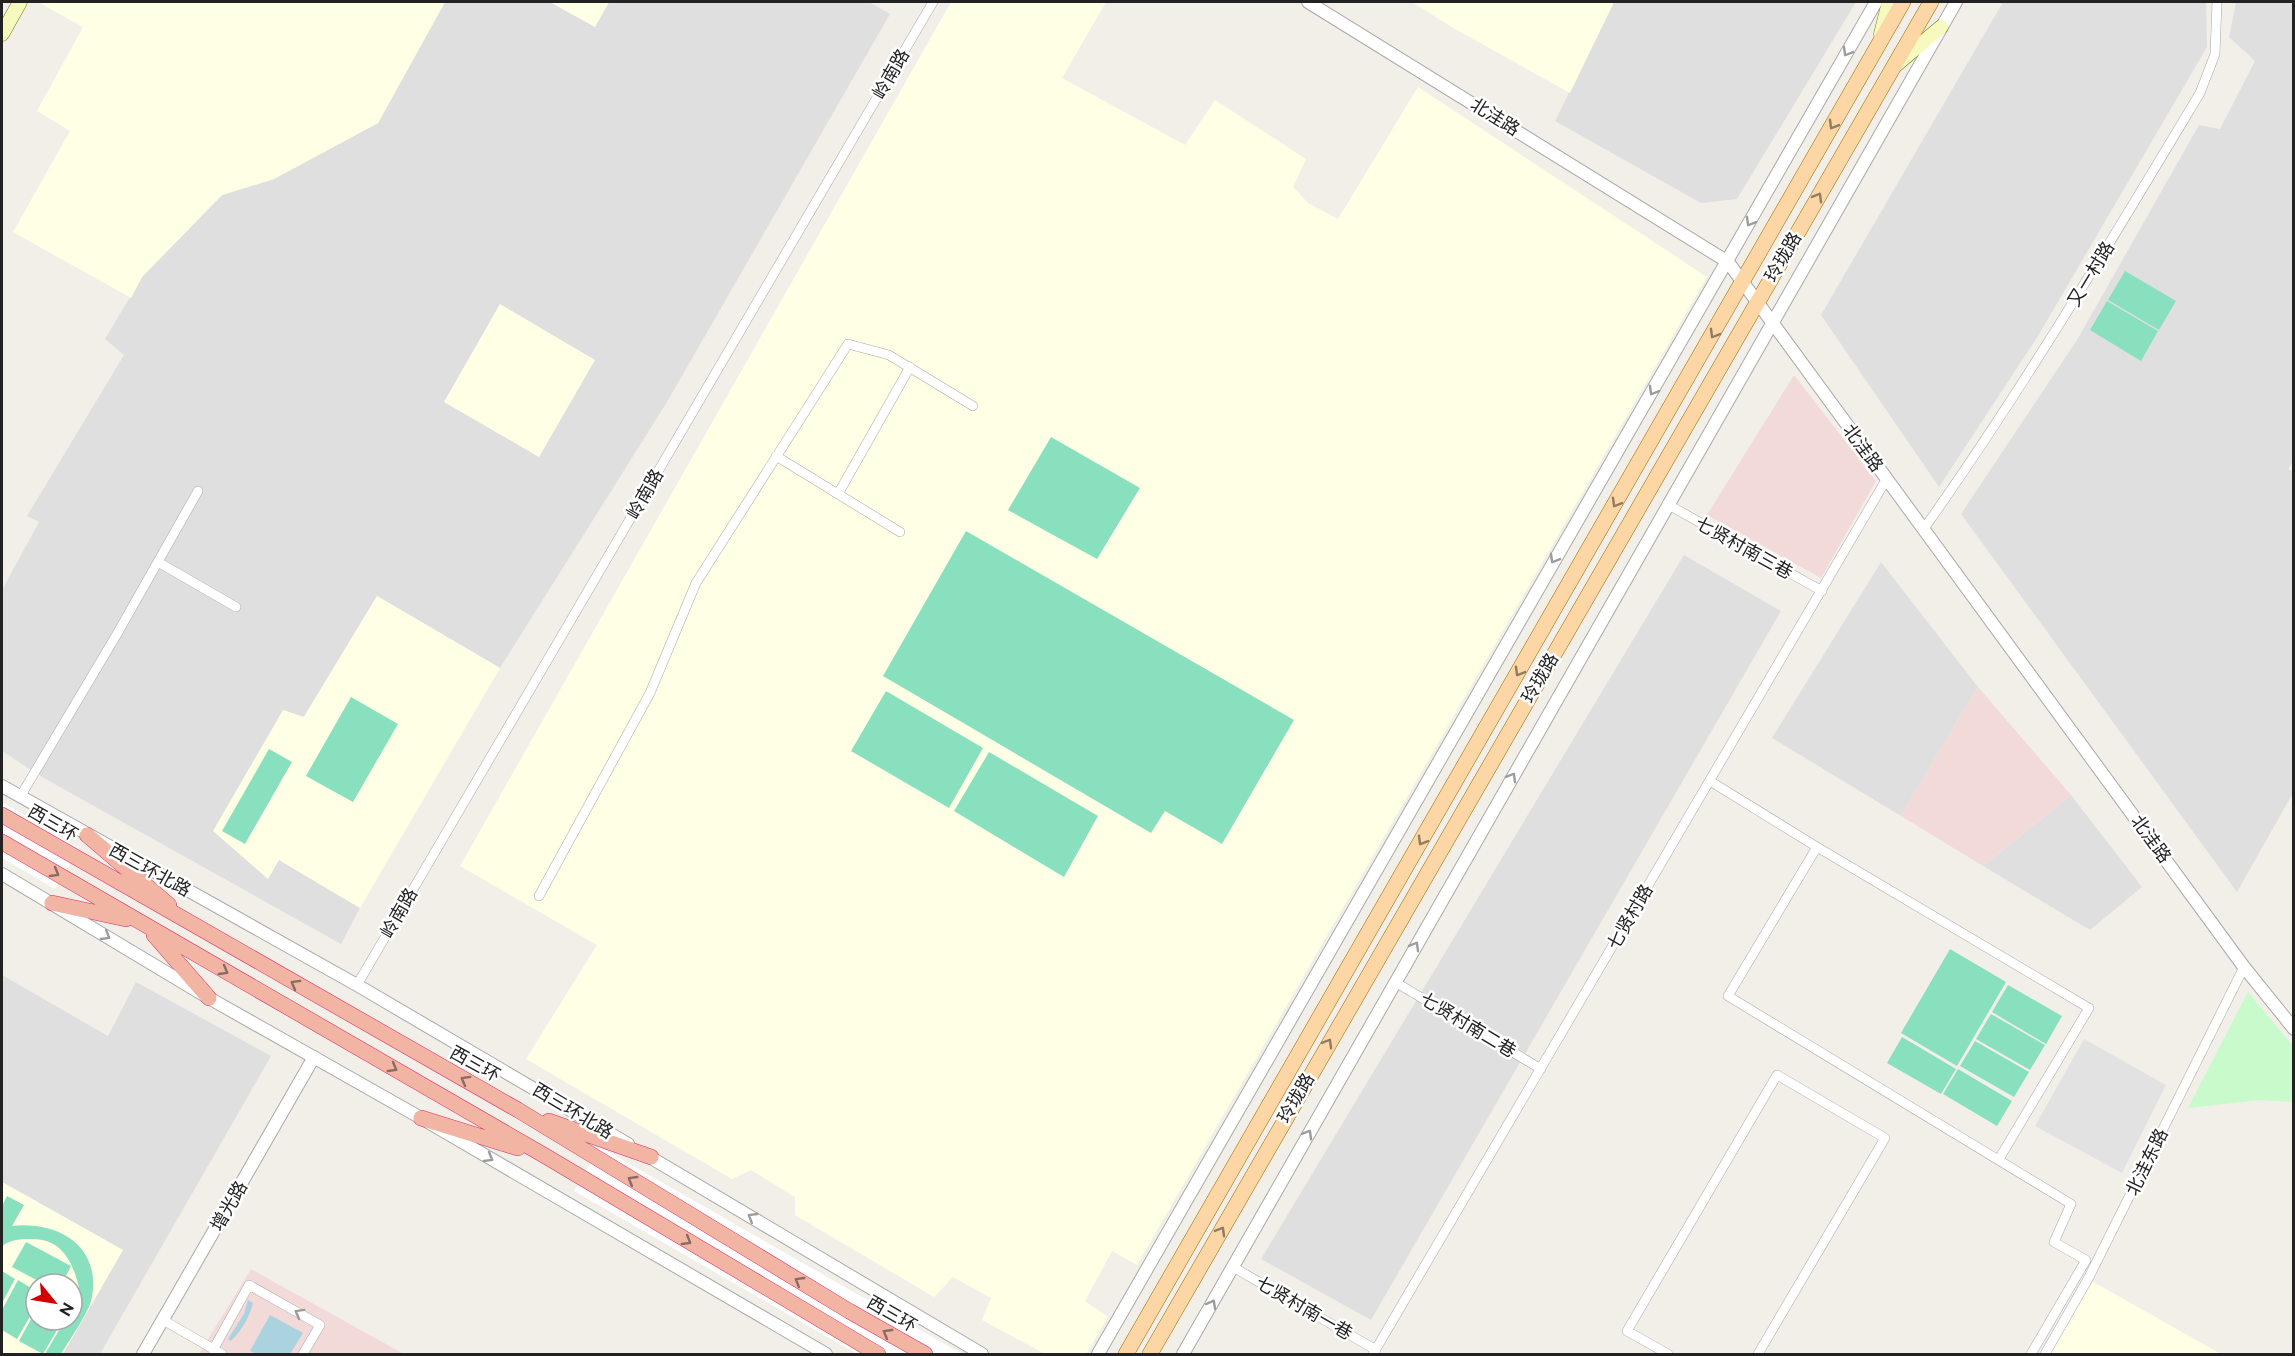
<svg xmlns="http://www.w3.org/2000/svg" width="2295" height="1356" font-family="Raleway,'Noto Sans SC',sans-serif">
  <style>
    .residential { fill: #e0dfdf }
    .commercial { fill: #f2dad9 }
    .education { fill: #ffffe5; fill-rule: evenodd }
    .park { fill: #c8facc }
    .pitch { fill: #88e0be }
    .parking { fill: #e2e2e2 }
    .water { fill: #aad3df }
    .pier { fill: #fff }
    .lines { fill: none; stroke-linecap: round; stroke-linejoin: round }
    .minor-casing { stroke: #a9a9a9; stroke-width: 10 }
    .tertiary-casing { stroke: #a9a9a9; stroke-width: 14 }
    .secondary-casing { stroke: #707d05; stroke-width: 15 }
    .primary-casing { stroke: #a06b00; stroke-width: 16 }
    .trunk-casing { stroke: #dc2a67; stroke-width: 16 }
    .minor { stroke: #fff; stroke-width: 9 }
    .tertiary { stroke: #fff; stroke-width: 12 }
    .secondary { stroke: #f7fabf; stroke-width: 14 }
    .primary { stroke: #fcd6a4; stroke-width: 15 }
    .trunk { stroke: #f2b4a3; stroke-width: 15 }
    .oneway { stroke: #9c9c9c }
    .oneway2 { stroke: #8f7c63 }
    .oneway3 { stroke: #8a6b62 }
    .labels { text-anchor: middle; stroke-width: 5; stroke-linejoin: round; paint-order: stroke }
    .street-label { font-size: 18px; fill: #222; stroke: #fff }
  </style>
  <rect width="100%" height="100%" fill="#f2efe9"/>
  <path class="residential" d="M 445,2 L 550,2 L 595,27 L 609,2 L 869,2 L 890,14 L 667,402 L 500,668 L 377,596 L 303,718 L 284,710 L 267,879 L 279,860 L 360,908 L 341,944 L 42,777 L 2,751 L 2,590 L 39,522 L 27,516 L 124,355 L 105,339 L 142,277 L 222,195 L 274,179 L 378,123 Z
    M 1614,2 L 1856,2 L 1737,199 L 1701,203 L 1555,121 Z
    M 2003,2 L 2206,2 L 2207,47 L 2038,336 L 1939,487 L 1821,315 Z
    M 2236,2 L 2293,2 L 2294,460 L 2288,469 L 2294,472 L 2293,793 L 2237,892 L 1961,514 L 2077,340 L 2199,125 L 2220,129 L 2255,61 L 2229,37 Z
    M 1684,555 L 1781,611 L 1371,1320 L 1261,1259 Z
    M 1881,562 L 1978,687 L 1901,816 L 1772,738 Z
    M 2071,795 L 2142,887 L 2090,930 L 1983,866 Z
    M 2,975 L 108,1036 L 136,982 L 271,1056 L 100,1354 L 63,1354 L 123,1250 L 2,1182 Z"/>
  <path class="commercial" d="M 1794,375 L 1876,481 L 1821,578 L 1707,515 Z
    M 1978,687 L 2071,795 L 1983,866 L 1901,816 Z
    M 251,1269 L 404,1354 L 199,1354 Z"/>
  <path class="education" d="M 38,2 L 445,2 L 378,123 L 274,179 L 222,195 L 142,277 L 131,298 L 13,232 L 70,131 L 37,111 L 83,27 Z
    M 550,2 L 609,2 L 595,27 Z
    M 951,2 L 1106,2 L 1062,78 L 1185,145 L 1215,100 L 1306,159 L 1293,187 L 1308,203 L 1338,219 L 1418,87 L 1707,277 L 1137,1265 L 1112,1251 L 1085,1301 L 1108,1317 L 1086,1354 L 1045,1354 L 982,1320 L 991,1298 L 953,1277 L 934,1297 L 795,1215 L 795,1197 L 751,1170 L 732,1179 L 526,1059 L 597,945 L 460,866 Z
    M 1412,2 L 1614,2 L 1570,93 L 1455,29 Z
    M 500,304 L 595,360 L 539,457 L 444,402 Z
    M 377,596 L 500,668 L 360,908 L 279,860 L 268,879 L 213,831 L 283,710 L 304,717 Z
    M 2,1182 L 123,1250 L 63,1354 L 2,1354 ZM 36,1284 L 72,1284 L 72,1320 L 36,1320 Z
    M 2088,1279 L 2221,1354 L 2045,1354 Z"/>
  <path class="park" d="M 2248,992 L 2293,1046 L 2293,1102 L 2261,1100 L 2188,1108 Z"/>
  <path class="pitch" d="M 2125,271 L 2176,301 L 2159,330 L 2108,300 Z
    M 2107,301 L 2158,331 L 2141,361 L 2090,330 Z
    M 1051,437 L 1140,488 L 1097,559 L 1008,510 Z
    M 966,531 L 1294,720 L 1222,844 L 1165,811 L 1151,833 L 883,676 Z
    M 886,691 L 983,748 L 949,808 L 851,751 Z
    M 351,697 L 398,724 L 353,802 L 306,776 Z
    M 269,749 L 292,762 L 245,844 L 222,831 Z
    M 989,752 L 1098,816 L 1064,877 L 954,811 Z
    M 1950,949 L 2006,982 L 1957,1066 L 1901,1033 Z
    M 2008,985 L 2062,1016 L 2046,1044 L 1992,1012 Z
    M 1991,1014 L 2045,1045 L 2030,1070 L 1976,1039 Z
    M 1902,1037 L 1956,1069 L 1941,1094 L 1887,1063 Z
    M 1975,1041 L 2029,1072 L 2014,1097 L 1960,1066 Z
    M 1958,1069 L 2012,1101 L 1997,1126 L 1943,1094 Z
    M 7,1196 L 24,1205 L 12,1226 C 57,1221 101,1245 92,1297 C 89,1313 70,1339 61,1354 L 45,1354 L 65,1320 L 72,1320 L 72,1307 L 80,1292 C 74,1264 63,1237 29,1239 C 19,1239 10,1240 2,1246 L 2,1206 Z
    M 26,1242 L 71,1266 L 62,1284 L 44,1284 L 12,1267 Z
    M 2,1271 L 15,1279 L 2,1303 Z
    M 18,1280 L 36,1291 L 36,1306 L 17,1339 L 2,1330 L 2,1310 Z
    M 36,1310 L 36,1320 L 63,1320 L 43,1354 L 19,1341 Z"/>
  <path class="parking" d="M 2084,1039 L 2166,1085 L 2122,1173 L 2035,1126 Z"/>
  <path class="water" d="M 248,1300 L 253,1303 C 249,1318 242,1330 231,1341 L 228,1339 L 244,1314 Z
    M 270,1315 L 303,1333 L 290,1354 L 257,1354 L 250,1351 Z"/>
  <path class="pier" d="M 2,802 L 80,848 L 55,889 L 2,858 Z
    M 600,1147 L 962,1354 L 857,1354 L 574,1191 Z"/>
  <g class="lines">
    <g class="minor-casing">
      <path id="minor" d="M 776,456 L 900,532
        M 838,494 L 910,367
        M 1667,504 L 1822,591
        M 1923,530 C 2023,389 2111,241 2200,93 L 2215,54 L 2217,2
        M 158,562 L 236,607
        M 1710,781 L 1817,847
        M 20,797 L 117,634 L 198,491
        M 539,896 L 650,693 L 696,583 L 848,344 L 889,355 L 973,406
        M 1395,982 L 1541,1069
        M 357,985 L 933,2
        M 1999,1159 L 2089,1008 L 1817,847 L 1728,996 L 2071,1204 L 2054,1242 L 2086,1260 L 2031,1354
        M 1233,1267 L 1376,1350
        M 163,1320 L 222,1354
        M 213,1350 L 249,1285 L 320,1325 L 303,1354
        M 1373,1354 L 1886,480
        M 1668,1354 L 1627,1331 L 1777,1075 L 1885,1138 L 1758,1354
        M 2045,1354 L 2088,1279 L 2244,967"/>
    </g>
    <g class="tertiary-casing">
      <path id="tertiary" d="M 1308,2 L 1728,262 L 2244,967 L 2294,1029
        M 2,786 L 357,985 L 628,1144
        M 2,874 L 209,998 L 421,1118 L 826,1354
        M 643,1153 L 982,1354
        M 143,1354 L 314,1057
        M 1098,1354 L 1876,2
        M 1183,1354 L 1956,2"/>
    </g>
    <g class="secondary-casing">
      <path id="secondary" d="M 2,34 L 20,2
        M 1881,34 L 1889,2
        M 1896,65 L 1941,27"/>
    </g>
    <g class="primary-casing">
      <path id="primary" d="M 1126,1354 L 1903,2
        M 1150,1354 L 1931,2"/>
    </g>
    <g class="trunk-casing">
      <path id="trunk" d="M 2,815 L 518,1110 L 849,1311 L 925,1354
        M 87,835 L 169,905
        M 2,842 L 547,1157 L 878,1354
        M 52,903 L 126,919
        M 154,935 L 209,998
        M 421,1118 L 518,1148
        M 549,1121 L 651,1157"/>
    </g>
    <use href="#minor" class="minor"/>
    <use href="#tertiary" class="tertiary"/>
    <use href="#secondary" class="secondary"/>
    <use href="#primary" class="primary"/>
    <use href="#trunk" class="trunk"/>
  </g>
  <defs><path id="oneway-chevron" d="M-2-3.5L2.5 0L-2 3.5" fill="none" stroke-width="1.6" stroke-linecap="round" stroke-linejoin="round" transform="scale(1.5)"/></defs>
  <g class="oneway">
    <use href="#oneway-chevron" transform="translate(1847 52) rotate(120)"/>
    <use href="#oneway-chevron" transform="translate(1750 222) rotate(120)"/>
    <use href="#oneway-chevron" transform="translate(1653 391) rotate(120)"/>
    <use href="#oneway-chevron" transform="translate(1554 559) rotate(120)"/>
    <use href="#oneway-chevron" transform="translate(1512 777) rotate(-60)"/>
    <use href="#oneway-chevron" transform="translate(106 936) rotate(31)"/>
    <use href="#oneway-chevron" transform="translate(1415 946) rotate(-60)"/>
    <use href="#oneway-chevron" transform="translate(1308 1134) rotate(-60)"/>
    <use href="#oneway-chevron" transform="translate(489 1158) rotate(30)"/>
    <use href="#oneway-chevron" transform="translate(752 1217) rotate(-149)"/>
    <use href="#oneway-chevron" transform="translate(1212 1304) rotate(-61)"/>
    <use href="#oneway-chevron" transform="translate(299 1313) rotate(-151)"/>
  </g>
  <g class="oneway2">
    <use href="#oneway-chevron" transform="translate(1833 125) rotate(120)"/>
    <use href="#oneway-chevron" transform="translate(1818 197) rotate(-60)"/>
    <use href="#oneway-chevron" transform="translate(1714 334) rotate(120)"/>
    <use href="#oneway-chevron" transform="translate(1616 503) rotate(120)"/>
    <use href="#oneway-chevron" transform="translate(1519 672) rotate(120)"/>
    <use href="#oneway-chevron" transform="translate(1422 841) rotate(120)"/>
    <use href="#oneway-chevron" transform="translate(1328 1043) rotate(-60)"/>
    <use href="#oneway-chevron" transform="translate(1221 1231) rotate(-60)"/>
  </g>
  <g class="oneway3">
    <use href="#oneway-chevron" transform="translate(55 873) rotate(30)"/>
    <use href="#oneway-chevron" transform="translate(224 971) rotate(30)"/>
    <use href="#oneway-chevron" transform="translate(295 984) rotate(-151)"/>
    <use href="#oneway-chevron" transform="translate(393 1068) rotate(30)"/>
    <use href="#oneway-chevron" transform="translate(465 1080) rotate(-151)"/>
    <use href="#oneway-chevron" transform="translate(632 1180) rotate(-149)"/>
    <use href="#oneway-chevron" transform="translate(687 1241) rotate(31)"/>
    <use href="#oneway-chevron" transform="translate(799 1281) rotate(-149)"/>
    <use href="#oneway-chevron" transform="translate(887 1333) rotate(-150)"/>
  </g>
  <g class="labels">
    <g class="street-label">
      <text transform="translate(891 74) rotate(-60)" y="6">岭南路</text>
      <text transform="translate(1495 117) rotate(32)" y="6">北洼路</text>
      <text transform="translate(1783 257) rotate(-60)" y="6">玲珑路</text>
      <text transform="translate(2091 274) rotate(-59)" y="6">又一村路</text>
      <text transform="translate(1863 448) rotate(54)" y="6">北洼路</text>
      <text transform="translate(645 494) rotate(-60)" y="6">岭南路</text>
      <text transform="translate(1744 548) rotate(29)" y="6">七贤村南三巷</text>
      <text transform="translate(1540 678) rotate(-60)" y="6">玲珑路</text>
      <text transform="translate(53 823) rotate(30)" y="6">西三环</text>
      <text transform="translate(2151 839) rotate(54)" y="6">北洼路</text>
      <text transform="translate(150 870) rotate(29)" y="6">西三环北路</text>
      <text transform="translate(399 913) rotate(-60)" y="6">岭南路</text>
      <text transform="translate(1630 917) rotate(-60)" y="6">七贤村路</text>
      <text transform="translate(1468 1025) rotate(31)" y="6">七贤村南二巷</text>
      <text transform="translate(475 1064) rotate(29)" y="6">西三环</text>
      <text transform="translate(1296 1098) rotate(-60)" y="6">玲珑路</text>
      <text transform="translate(573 1111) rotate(31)" y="6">西三环北路</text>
      <text transform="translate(2147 1162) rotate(-64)" y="6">北洼东路</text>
      <text transform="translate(229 1206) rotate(-60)" y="6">增光路</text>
      <text transform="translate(1304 1308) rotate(30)" y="6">七贤村南一巷</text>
      <text transform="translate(892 1314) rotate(30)" y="6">西三环</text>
    </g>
  </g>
  <rect width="2295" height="1356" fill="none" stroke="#222222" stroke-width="6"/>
  <g transform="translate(54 1302) rotate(120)"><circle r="28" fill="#ffffff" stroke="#a7a7a7" stroke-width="1.5"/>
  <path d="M0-4.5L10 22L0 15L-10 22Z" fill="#d40000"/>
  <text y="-9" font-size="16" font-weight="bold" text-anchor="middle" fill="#222222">N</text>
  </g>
</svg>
